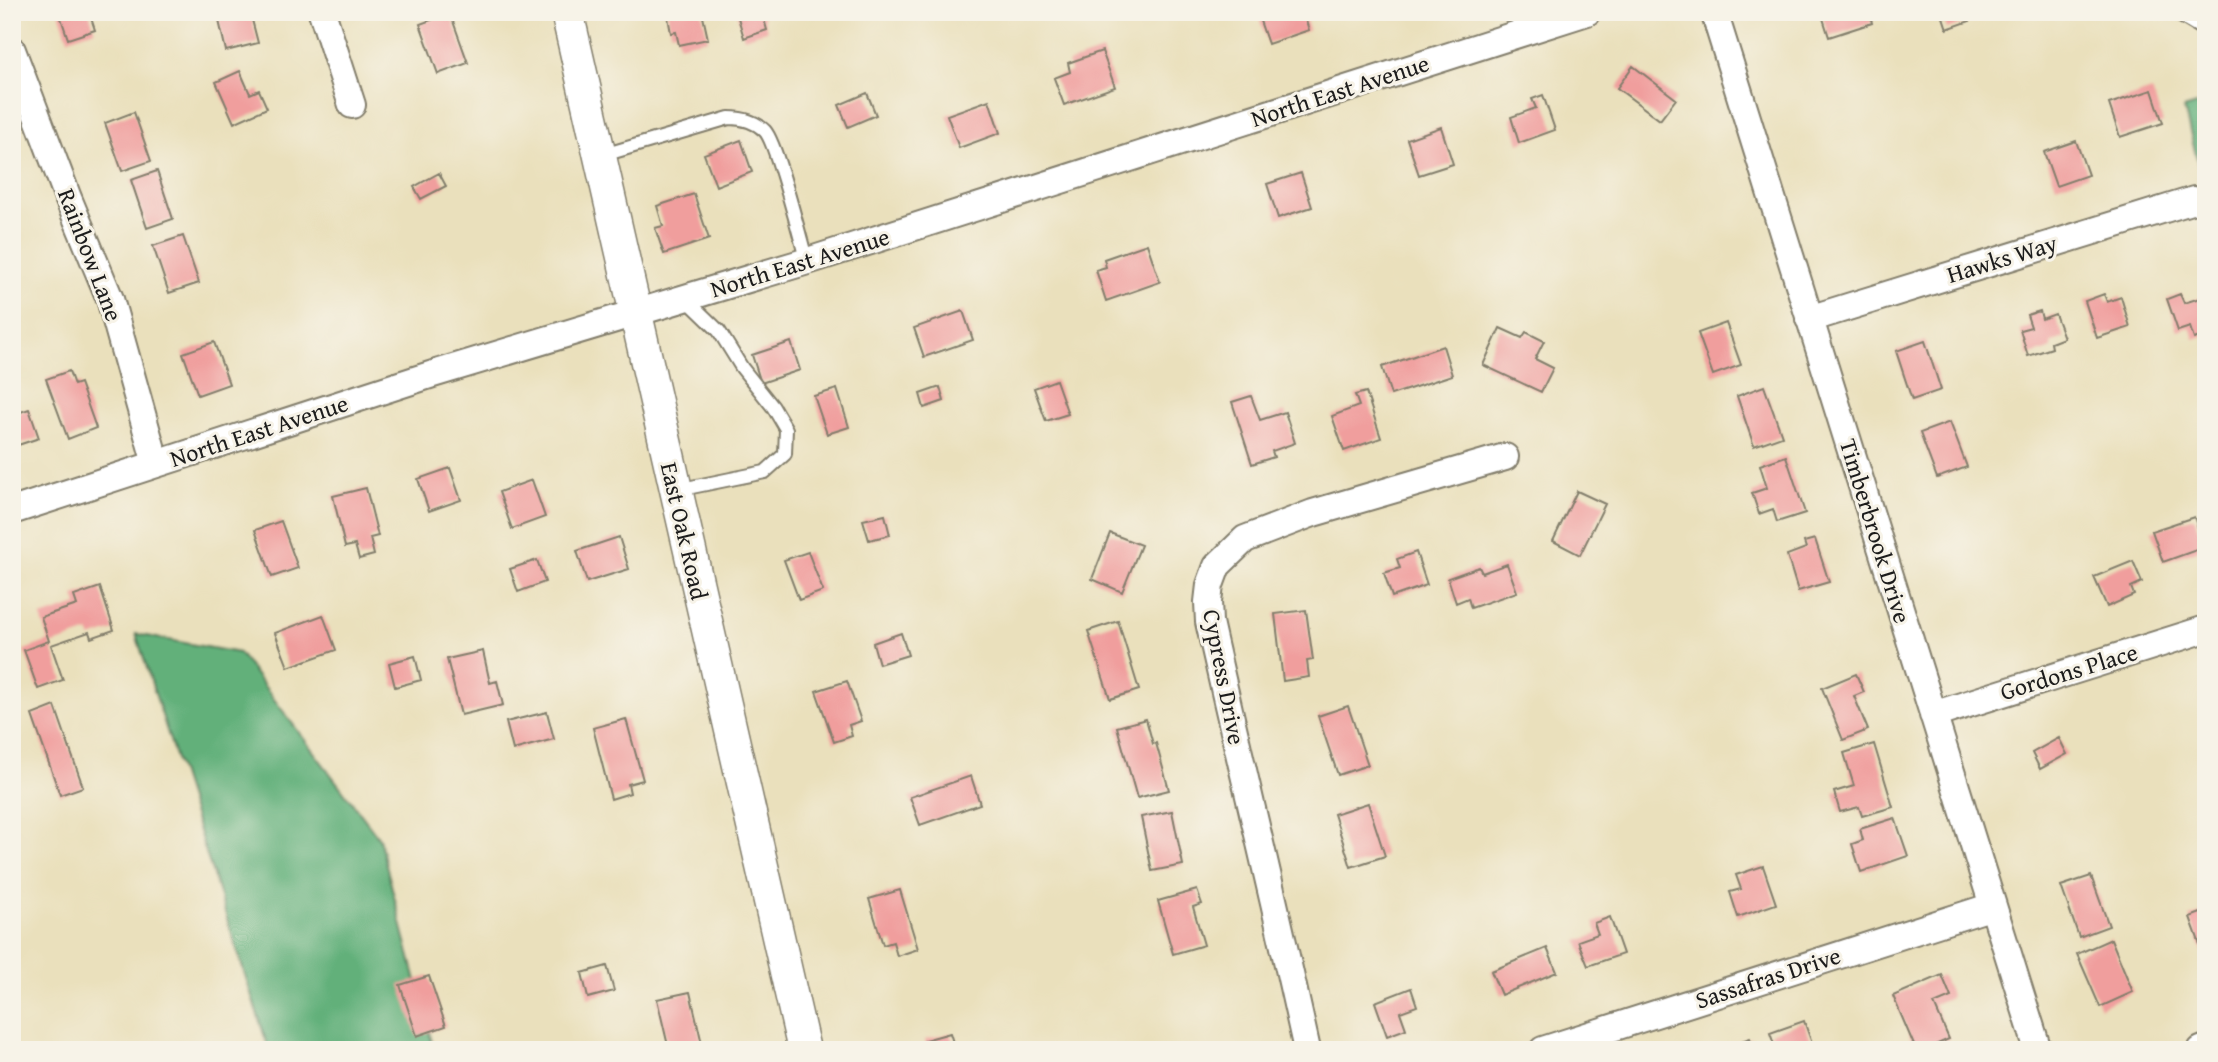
<svg xmlns="http://www.w3.org/2000/svg" width="2218" height="1062" font-family="'Gentium Book Plus',serif">
  <style>
    .forest { fill: #62b07a; stroke: #3f664b; stroke-width: 2 }
    .building { fill: #f09e9d }
    .lines { fill: none; stroke-linecap: round; stroke-linejoin: round }
    .service-casing { stroke: #837e6c; stroke-width: 16 }
    .minor-casing { stroke: #837e6c; stroke-width: 30 }
    .tertiary-casing { stroke: #837e6c; stroke-width: 35 }
    .service { stroke: #fff; stroke-width: 12 }
    .minor { stroke: #fff; stroke-width: 26 }
    .tertiary { stroke: #fff; stroke-width: 32 }
    .labels { text-anchor: middle; stroke-width: 6; stroke-linejoin: round; paint-order: stroke }
    .street-label { font-size: 24px; fill: #1c1c1c; stroke: #f7f3e8 }
  </style>
  <rect width="100%" height="100%" fill="#f7f3e8"/>
  <filter id="ink" filterUnits="userSpaceOnUse"><feTurbulence type="fractalNoise" baseFrequency=".0143" numOctaves="2"/><feDisplacementMap in="SourceGraphic" scale="14" xChannelSelector="R" yChannelSelector="G"/><feConvolveMatrix kernelMatrix="1 2 1 2 8 2 1 2 1" color-interpolation-filters="sRGB"/></filter>
  <filter id="wash" filterUnits="userSpaceOnUse"><feTurbulence type="fractalNoise" baseFrequency=".00686" numOctaves="4" result="noise"/><feDisplacementMap in="SourceGraphic" scale="28" xChannelSelector="R" yChannelSelector="G"/><feGaussianBlur stdDeviation="1.57" result="paint"/><feColorMatrix in="noise" values="0 0 0 0 0 0 0 0 0 0 0 0 0 0 0 0 0 1.4 0 .05"/><feComposite in="paint" operator="in"/></filter>
  <g filter="url(#wash)">
    <rect width="100%" height="100%" fill="#eae0bc"/>
    <path class="forest" d="M 2206,102 L 2206,193 L 2184,109 Z
      M 136,634 L 239,653 L 379,838 L 434,1050 L 269,1050 Z"/>
    <g id="blocks">
      <path class="building" d="M 59,12 L 89,12 L 95,30 L 68,39 Z
        M 217,12 L 250,12 L 258,43 L 226,51 Z
        M 667,12 L 702,12 L 708,39 L 679,45 L 676,32 L 671,33 Z
        M 742,12 L 762,12 L 767,30 L 744,38 L 737,14 Z
        M 1266,12 L 1303,12 L 1309,30 L 1268,44 L 1258,15 Z
        M 1821,12 L 1869,12 L 1872,23 L 1829,37 Z
        M 1958,12 L 1967,12 L 1970,21 L 1947,29 L 1943,17 Z
        M 450,13 L 468,63 L 438,74 L 420,24 Z
        M 1102,51 L 1115,87 L 1064,105 L 1054,78 L 1070,72 L 1068,63 Z
        M 1633,66 L 1676,99 L 1660,120 L 1617,88 Z
        M 240,71 L 250,94 L 259,90 L 267,108 L 234,123 L 216,82 Z
        M 2152,90 L 2163,123 L 2120,137 L 2109,104 Z
        M 867,93 L 876,115 L 848,127 L 839,105 Z
        M 1543,95 L 1555,130 L 1519,143 L 1511,117 L 1536,108 L 1532,99 Z
        M 989,100 L 1000,133 L 959,148 L 947,115 Z
        M 134,112 L 151,161 L 122,171 L 105,123 Z
        M 1441,127 L 1453,164 L 1419,175 L 1407,139 Z
        M 741,140 L 752,172 L 716,186 L 704,154 Z
        M 2076,141 L 2088,175 L 2056,186 L 2044,152 Z
        M 157,171 L 173,219 L 147,228 L 131,180 Z
        M 439,173 L 446,186 L 421,199 L 414,187 Z
        M 1301,173 L 1312,207 L 1278,218 L 1267,184 Z
        M 694,194 L 709,239 L 664,254 L 655,228 L 663,226 L 657,206 Z
        M 183,236 L 199,283 L 169,293 L 153,246 Z
        M 1147,244 L 1160,282 L 1106,301 L 1096,270 L 1106,267 L 1104,259 Z
        M 2104,294 L 2107,302 L 2121,297 L 2130,327 L 2097,338 L 2085,301 Z
        M 2180,294 L 2184,303 L 2206,296 L 2206,335 L 2194,339 L 2190,327 L 2178,331 L 2167,299 Z
        M 963,311 L 973,340 L 924,357 L 914,328 Z
        M 2040,311 L 2042,319 L 2055,314 L 2064,338 L 2051,343 L 2052,348 L 2028,356 L 2020,330 L 2031,327 L 2027,315 Z
        M 1726,323 L 1741,365 L 1713,375 L 1698,333 Z
        M 1500,328 L 1522,338 L 1526,332 L 1544,341 L 1535,359 L 1553,368 L 1541,392 L 1483,365 Z
        M 1925,341 L 1941,390 L 1912,400 L 1896,351 Z
        M 214,342 L 229,384 L 198,395 L 183,353 Z
        M 791,342 L 800,370 L 761,383 L 752,355 Z
        M 1443,346 L 1452,375 L 1391,395 L 1382,367 Z
        M 69,371 L 74,385 L 80,383 L 96,428 L 68,439 L 46,379 Z
        M 1056,380 L 1068,414 L 1046,421 L 1034,388 Z
        M 1764,386 L 1782,436 L 1754,446 L 1737,396 Z
        M 940,387 L 944,401 L 924,408 L 920,394 Z
        M 837,389 L 849,427 L 827,434 L 814,396 Z
        M 1366,392 L 1381,438 L 1344,451 L 1332,416 L 1359,406 L 1355,395 Z
        M 1251,396 L 1260,420 L 1285,412 L 1295,443 L 1272,451 L 1274,457 L 1252,464 L 1232,402 Z
        M 29,409 L 39,438 L 12,447 L 12,415 Z
        M 1950,422 L 1967,467 L 1937,478 L 1920,433 Z
        M 1786,456 L 1805,513 L 1777,522 L 1773,509 L 1759,514 L 1752,493 L 1767,488 L 1760,465 Z
        M 450,468 L 461,500 L 429,511 L 418,479 Z
        M 532,480 L 545,517 L 512,529 L 499,492 Z
        M 366,488 L 378,536 L 370,538 L 374,555 L 359,559 L 355,545 L 345,547 L 333,496 Z
        M 1577,491 L 1605,504 L 1580,555 L 1553,541 Z
        M 885,515 L 890,535 L 869,540 L 863,520 Z
        M 2194,517 L 2205,547 L 2163,562 L 2152,531 Z
        M 281,521 L 298,568 L 272,577 L 255,530 Z
        M 1110,533 L 1141,545 L 1122,592 L 1092,579 Z
        M 619,537 L 629,569 L 587,582 L 577,551 Z
        M 1815,539 L 1829,582 L 1798,591 L 1787,555 L 1806,548 L 1804,542 Z
        M 808,552 L 823,591 L 799,600 L 784,560 Z
        M 1416,552 L 1427,585 L 1392,597 L 1384,573 L 1400,568 L 1397,559 Z
        M 537,560 L 545,582 L 518,592 L 510,569 Z
        M 2133,561 L 2142,582 L 2131,587 L 2134,595 L 2107,607 L 2094,577 Z
        M 1507,564 L 1517,592 L 1471,608 L 1468,598 L 1456,603 L 1448,578 L 1479,567 L 1482,573 Z
        M 100,587 L 114,630 L 91,638 L 89,632 L 51,645 L 63,680 L 38,689 L 24,650 L 49,641 L 41,617 L 77,605 L 74,596 Z
        M 1306,610 L 1313,660 L 1307,661 L 1309,677 L 1283,681 L 1275,614 Z
        M 323,615 L 336,650 L 288,667 L 275,633 Z
        M 1118,621 L 1139,690 L 1110,699 L 1088,631 Z
        M 901,633 L 908,655 L 879,664 L 873,643 Z
        M 483,651 L 490,683 L 497,681 L 503,705 L 461,715 L 447,659 Z
        M 415,656 L 421,680 L 395,687 L 389,663 Z
        M 1856,674 L 1864,692 L 1854,696 L 1868,730 L 1843,740 L 1822,688 Z
        M 847,681 L 861,721 L 849,725 L 852,736 L 834,742 L 816,691 Z
        M 55,706 L 83,787 L 60,795 L 32,715 Z
        M 1348,706 L 1368,765 L 1338,775 L 1318,716 Z
        M 547,712 L 554,739 L 513,750 L 506,722 Z
        M 626,719 L 643,780 L 628,784 L 630,793 L 611,799 L 593,728 Z
        M 1146,719 L 1153,744 L 1156,743 L 1169,790 L 1137,798 L 1117,727 Z
        M 2059,738 L 2067,754 L 2040,769 L 2032,753 Z
        M 1874,744 L 1893,807 L 1862,816 L 1859,807 L 1840,812 L 1834,792 L 1854,786 L 1844,753 Z
        M 971,776 L 980,804 L 920,825 L 910,797 Z
        M 1368,803 L 1385,856 L 1351,867 L 1334,814 Z
        M 1172,811 L 1183,865 L 1152,871 L 1141,817 Z
        M 1895,818 L 1908,856 L 1861,872 L 1852,844 L 1863,840 L 1860,829 Z
        M 1763,866 L 1776,904 L 1738,917 L 1730,892 L 1741,889 L 1736,875 Z
        M 2091,876 L 2109,926 L 2079,937 L 2061,886 Z
        M 900,890 L 918,949 L 897,956 L 893,942 L 883,945 L 869,899 Z
        M 1197,890 L 1202,904 L 1193,907 L 1204,945 L 1173,954 L 1158,901 Z
        M 2206,911 L 2206,958 L 2205,958 L 2190,917 Z
        M 1610,917 L 1623,954 L 1588,966 L 1578,941 L 1598,934 L 1594,923 Z
        M 2111,939 L 2133,992 L 2100,1007 L 2077,954 Z
        M 1547,948 L 1557,972 L 1501,995 L 1491,971 Z
        M 607,966 L 614,991 L 588,998 L 582,973 Z
        M 1942,975 L 1951,997 L 1934,1004 L 1949,1039 L 1924,1050 L 1916,1050 L 1893,996 Z
        M 429,976 L 446,1026 L 417,1036 L 400,985 Z
        M 1411,988 L 1417,1006 L 1400,1012 L 1406,1029 L 1387,1036 L 1375,1002 Z
        M 690,992 L 703,1048 L 669,1050 L 657,999 Z
        M 1804,1021 L 1814,1049 L 1776,1050 L 1770,1033 Z
        M 950,1033 L 955,1049 L 928,1050 L 925,1040 Z
        M 1750,1038 L 1754,1050 L 1718,1050 L 1718,1049 Z"/>
    </g>
  </g>
  <g filter="url(#ink)">
    <use href="#blocks" fill-opacity="0" stroke="#837e6c" stroke-width="2"/>
    <g class="lines">
      <g class="service-casing">
        <path id="service" d="M 2174,12 L 2206,31
          M 600,156 L 729,118 C 742,118 756,122 765,131 C 777,144 800,238 807,262
          M 677,490 L 765,472 L 785,454 L 786,429 L 773,407 L 742,368 L 719,331 L 685,298"/>
      </g>
      <g class="minor-casing">
        <path id="minor" d="M 322,12 L 352,105
          M 1714,12 L 2038,1050
          M 12,50 L 68,198 L 110,299 L 156,464
          M 1809,319 L 2194,200
          M 12,511 L 433,374 L 811,260 L 1587,12
          M 1933,715 L 2206,629
          M 1307,1050 C 1276,907 1241,765 1209,622 L 1208,602 L 1210,585 L 1217,566 L 1245,539 L 1313,513 L 1505,457
          M 1543,1050 L 1993,906
          M 2201,1050 L 2206,1048"/>
      </g>
      <g class="tertiary-casing">
        <path id="tertiary" d="M 567,12 L 804,1050"/>
      </g>
      <use href="#service" class="service"/>
      <use href="#minor" class="minor"/>
      <use href="#tertiary" class="tertiary"/>
    </g>
  </g>
  <g class="labels">
    <g class="street-label">
      <text transform="translate(1340 91) rotate(-18)" y="8">North East Avenue</text>
      <text transform="translate(90 255) rotate(69)" y="8">Rainbow Lane</text>
      <text transform="translate(2002 259) rotate(-17)" y="8">Hawks Way</text>
      <text transform="translate(800 263) rotate(-17)" y="8">North East Avenue</text>
      <text transform="translate(259 431) rotate(-18)" y="8">North East Avenue</text>
      <text transform="translate(684 531) rotate(77)" y="8">East Oak Road</text>
      <text transform="translate(1875 531) rotate(73)" y="8">Timberbrook Drive</text>
      <text transform="translate(2069 672) rotate(-17)" y="8">Gordons Place</text>
      <text transform="translate(1224 677) rotate(79)" y="8">Cypress Drive</text>
      <text transform="translate(1768 978) rotate(-18)" y="8">Sassafras Drive</text>
    </g>
  </g>
  <rect width="2218" height="1062" fill="none" stroke="#f7f3e8" stroke-width="42"/>
</svg>
